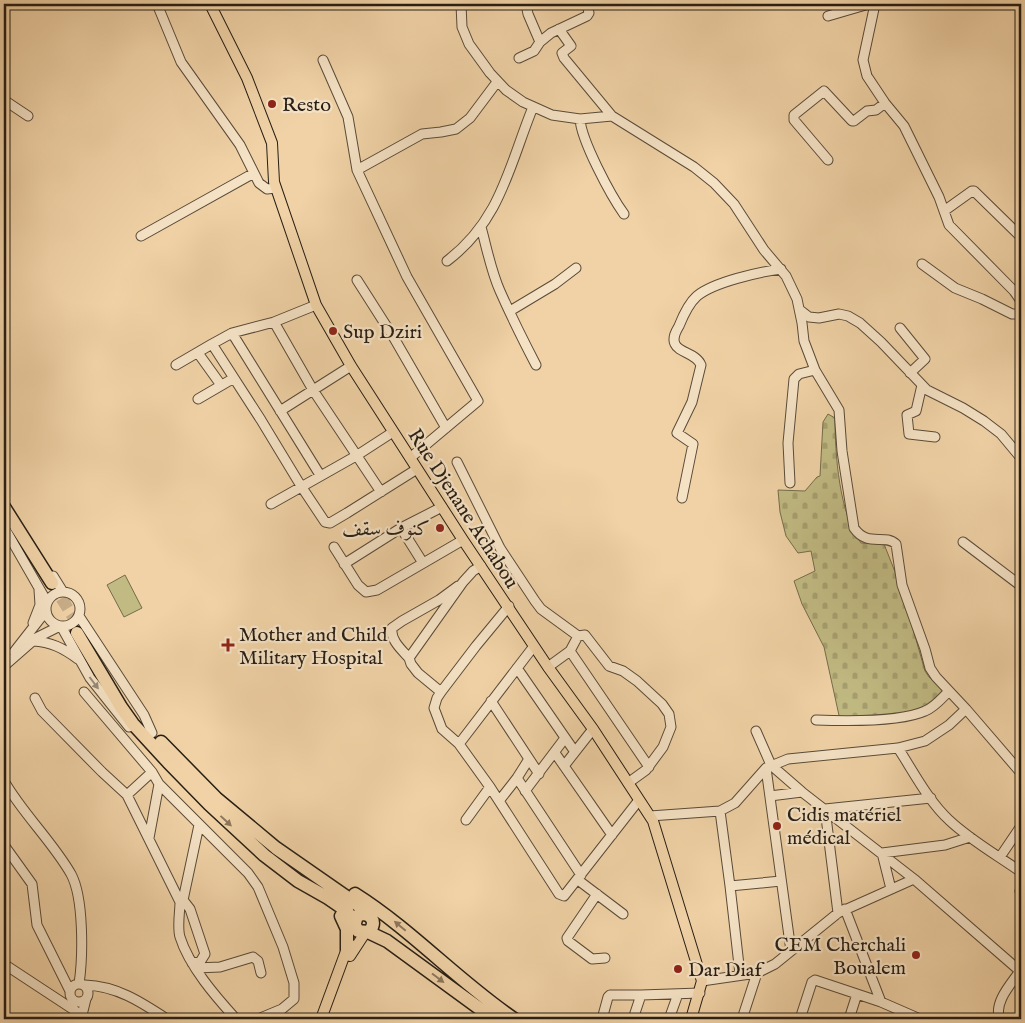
<svg xmlns="http://www.w3.org/2000/svg" width="1025" height="1023" font-family="'IM FELL English',Amiri,serif">
  <style>
    .grass { fill: #c1ba82; stroke: #746c4b }
    .cemetery { fill: url(#cemetery-stones); stroke: #746c4b }
    .lines { fill: none; stroke-linecap: round; stroke-linejoin: round }
    .highway-tunnel { stroke: #c8ae89; stroke-width: 12; stroke-dasharray: 12 6; stroke-linecap: butt }
    .minor-casing { stroke: #594b38; stroke-width: 11 }
    .major-casing { stroke: #271e14; stroke-width: 12 }
    .highway-casing { stroke: #271e14; stroke-width: 15 }
    .minor { stroke: #f5e2c5; stroke-width: 9 }
    .major { stroke: #f0d2a6; stroke-width: 10 }
    .highway { stroke: #f0d2a6; stroke-width: 12 }
    .oneway { fill: #988a75 }
    .oneway2 { fill: #8c785d }
    .poi-dot { fill: #8f2418; stroke: #f5e2c5; stroke-width: 2 }
    .labels { text-anchor: middle; stroke-width: 4.5; stroke-linejoin: round; paint-order: stroke }
    .poi-label { font-size: 20px; fill: #271e14; stroke: #f5e2c5; text-anchor: start }
    .street-label { font-size: 20px; fill: #271e14; stroke: #f5e2c5 }
  </style>
  <defs>
    <pattern id="cemetery-stones" width="16" height="16" patternUnits="userSpaceOnUse" patternTransform="scale(1.25)"><rect width="16" height="16" fill="#c1ba82"/><path d="M2 7V4a2 2 0 0 1 4 0v3zM10 15v-3a2 2 0 0 1 4 0v3z" fill="#a69f6f"/></pattern>
  </defs>
  <rect width="100%" height="100%" fill="#f0d2a6"/>
  <filter id="stains"><feTurbulence type="fractalNoise" baseFrequency=".004" numOctaves="4"/><feColorMatrix values="0 0 0 0 .2 0 0 0 0 .09 0 0 0 0 .02 0 0 0 .5 -.17"/></filter>
  <radialGradient id="worn" r=".72"><stop offset=".6" stop-color="#630" stop-opacity="0"/><stop offset="1" stop-color="#630" stop-opacity=".3"/></radialGradient>
  <path class="grass" d="M 125,575 L 142,608 L 124,617 L 107,585 Z"/>
  <path class="cemetery" d="M 828,414 L 835,418 C 835,454 839,514 861,543 L 884,544 L 901,587 L 925,671 L 929,677 L 945,692 L 932,706 L 917,712 L 840,720 L 824,647 L 802,604 L 794,581 L 815,571 L 811,551 L 798,553 L 786,536 L 780,512 L 778,490 L 805,491 L 817,477 L 820,476 L 823,422 Z"/>
  <g class="lines">
    <path class="highway-tunnel" d="M 52,583 L 82,631"/>
    <g class="minor-casing">
      <path id="minor" d="M 69,4 L 80,4
        M 157,4 L 181,62 L 240,145 L 259,183 L 267,189 L 276,188
        M 461,4 L 462,27 L 469,44 L 490,73 L 506,90 L 523,102 L 552,115 L 580,119 L 612,116 L 694,167 L 714,183 L 734,204 L 764,250 L 786,276 L 797,299 L 802,323 L 804,341 L 815,370 L 839,410 L 842,451 L 854,528 C 868,548 884,533 896,544 L 902,585 L 925,649 L 930,668 L 936,677 L 966,709 L 1021,773
        M 526,4 L 528,14 L 540,42
        M 875,4 L 863,60 L 867,76 L 885,103 L 904,126 L 939,197 L 949,225 L 1014,291 L 1021,301
        M 1021,4 L 1021,8
        M 4,8 L 8,4
        M 828,16 L 869,4
        M 559,29 L 571,46 L 562,53 L 564,58 L 612,116
        M 519,58 L 534,51 L 540,42 L 551,33 L 587,16 L 589,13 L 587,4
        M 323,60 L 348,117 L 357,170 L 407,277 L 478,401 L 410,458
        M 4,100 L 28,116
        M 580,119 C 581,140 611,196 624,214
        M 828,160 L 794,120 L 794,115 L 824,91 L 852,121 L 854,121 L 867,111 L 876,110 L 885,103
        M 357,170 L 422,134 L 441,132 L 456,129 L 470,118 L 497,82
        M 944,211 L 972,191 L 974,191 L 1021,237
        M 481,227 C 487,249 491,271 500,291 C 511,316 523,340 536,365
        M 141,236 L 254,173
        M 447,261 C 501,220 509,166 533,107
        M 922,264 L 955,288 L 982,299 L 1012,314 L 1018,314 L 1021,312
        M 357,280 L 394,338 L 446,428
        M 316,305 L 274,322 L 232,333 L 212,344 L 261,420 L 301,486 L 325,522 L 330,523 L 347,513 L 417,469
        M 800,310 L 809,317 L 819,318 L 839,314 L 848,316 L 860,323 L 881,342 L 927,390 L 963,408 L 984,421 L 1001,434 L 1021,458
        M 510,311 L 555,284 L 576,268
        M 274,322 L 313,390 L 381,492
        M 900,328 L 925,359 L 910,373
        M 232,333 L 320,475
        M 198,353 L 221,385
        M 176,365 L 212,344
        M 922,385 L 916,411 L 907,415 L 909,434 L 935,437
        M 198,399 L 234,378
        M 280,411 L 351,366
        M 457,462 L 500,548 L 535,601 L 541,609 L 578,636 L 585,635 L 609,666 L 623,671 L 637,681 L 662,704 L 669,714 L 671,727 L 663,747 L 646,770 L 628,783
        M 790,483 L 788,443 L 794,379 L 799,374 L 815,370
        M 682,498 L 693,444 L 677,433 L 692,402 L 701,365 C 696,353 679,353 675,344 C 672,338 676,331 679,326 C 683,316 689,303 697,296 C 714,282 759,272 781,269
        M 271,504 L 356,456 L 393,432
        M 4,527 L 47,602
        M 401,528 L 423,563
        M 963,542 L 1021,586
        M 334,547 L 358,585 L 366,592 L 377,590 L 463,540
        M 344,564 L 401,528 L 442,507
        M 481,566 L 473,571 L 463,582 L 409,658 L 411,664 L 418,673 L 441,692 L 476,646 L 509,606
        M 53,576 L 63,592
        M46 609a17 17 0 1 1 34 0a17 17 0 1 1-34 0Z
        M 79,616 L 144,715 L 152,733
        M 33,623 L 40,605 L 39,590
        M 61,626 L 90,678 L 129,727
        M 33,641 C 51,642 63,648 78,659
        M 570,651 L 649,767
        M 14,652 L 46,611
        M 409,658 C 402,650 390,640 392,628 L 402,621 L 439,600 L 458,586
        M 4,666 L 36,638 L 60,626
        M 548,667 L 570,651 L 578,636
        M 517,668 L 575,752
        M 84,692 L 152,772 L 159,784 L 248,873 L 258,887 L 283,947 L 294,983 L 294,999 L 282,1009 L 258,1019
        M 441,692 L 437,698 L 434,708 L 442,729 L 459,744 L 490,787 L 559,894 L 564,896 L 639,800
        M 35,698 L 42,711 L 102,772 L 127,795 L 180,902
        M 491,701 L 539,774
        M 816,720 C 843,721 901,722 925,711 C 935,707 942,698 949,691
        M 756,731 L 771,765 L 802,792 L 914,879 L 1021,972
        M 459,744 L 534,646
        M 898,748 C 913,771 929,802 949,820 C 970,840 997,855 1021,872
        M 555,753 L 612,835
        M 564,766 L 593,729
        M 766,768 L 791,951
        M 517,778 L 581,875
        M 4,781 C 23,814 52,841 71,874 C 84,898 83,957 79,984
        M 525,791 L 565,738
        M 127,795 L 152,772
        M 770,796 L 802,792
        M 499,801 L 517,778 L 529,759
        M 720,811 L 730,886 L 740,974
        M 650,816 L 720,811 L 735,803 L 766,768 L 788,759 L 898,748 L 925,741 L 949,725 L 966,709
        M 466,820 L 490,787
        M 199,825 L 183,900 L 180,902 C 180,912 177,927 180,937 C 189,966 216,997 236,1019
        M 149,838 L 159,784
        M 4,845 L 32,884 L 37,925 L 70,991
        M 1000,857 L 1021,826
        M 578,880 L 623,914
        M 730,886 L 781,881
        M 891,889 L 882,853 L 945,845 L 970,837
        M 1021,889 L 1020,891 L 1021,896
        M 597,894 L 567,938 L 568,941 L 592,959 L 605,958
        M 183,900 L 190,909 L 205,954 L 200,962 L 192,963
        M 845,909 L 881,1002
        M 838,913 L 825,809 L 931,798
        M 4,964 L 77,1012
        M 196,968 L 220,967 L 253,957 L 258,961 L 261,973
        M 702,981 L 757,973 L 775,964 L 838,913 L 914,879
        M70 993a9 9 0 1 1 18 0a9 9 0 1 1-18 0Z
        M 85,985 C 117,986 141,1002 167,1019
        M 81,1019 L 86,999
        M 602,1019 L 608,997 L 610,995 L 641,995 L 700,993
        M 633,1019 L 641,995
        M 669,1019 L 678,994
        M 742,1019 L 757,973
        M 800,1019 L 812,982 L 815,980 L 881,1002 L 920,1019
        M 849,1019 L 857,994
        M 1000,1019 C 993,1003 1011,984 1020,971"/>
    </g>
    <g class="major-casing">
      <path id="major" d="M 210,4 L 247,78 L 272,143 L 274,182 L 316,305 L 351,366 L 463,540 L 548,667 L 593,729 L 653,821 L 702,981 L 691,1019
        M 350,956 L 365,933
        M 321,1019 L 349,943"/>
    </g>
    <g class="highway-casing">
      <path id="highway" d="M 4,507 L 52,583
        M 77,633 L 121,707 L 133,724 L 168,762 L 209,804 L 264,855 L 298,881 L 328,898 L 347,911 L 358,931 L 368,932 C 379,923 370,910 357,916 L 354,926
        M 161,742 L 216,798 L 276,848 L 358,905 L 370,916
        M 355,894 C 412,930 458,981 514,1019
        M 341,916 L 347,929 L 347,950
        M 368,932 L 387,941 L 494,1019"/>
    </g>
    <use href="#minor" class="minor"/>
    <use href="#major" class="major"/>
    <use href="#highway" class="highway"/>
  </g>
  <defs><path id="oneway-solid" d="M-6-.8H1V-3.2L6.5 0L1 3.2V.8H-6Z" transform="scale(1.25)"/></defs>
  <use class="oneway" href="#oneway-solid" transform="translate(94 683) rotate(53)"/>
  <g class="oneway2">
    <use href="#oneway-solid" transform="translate(226 821) rotate(43)"/>
    <use href="#oneway-solid" transform="translate(400 926) rotate(-140)"/>
    <use href="#oneway-solid" transform="translate(438 978) rotate(37)"/>
  </g>
  <g class="poi-dot">
    <circle cx="272" cy="104" r="5"/>
    <circle cx="333" cy="331" r="5"/>
    <circle cx="440" cy="528" r="5"/>
    <path d="M225.5 637.5h5v5h5v5h-5v5h-5v-5h-5v-5h5z"/>
    <circle cx="777" cy="826" r="5"/>
    <circle cx="916" cy="955" r="5"/>
    <circle cx="678" cy="969" r="5"/>
  </g>
  <g class="labels">
    <g class="poi-label">
      <text x="282" y="111">Resto</text>
      <text x="343" y="338">Sup Dziri</text>
      <text x="430" y="535" text-anchor="end">كنوف سقف</text>
      <text x="239" y="641">Mother and Child<tspan x="239" dy="23">Military Hospital</tspan></text>
      <text x="787" y="821">Cidis matériel<tspan x="787" dy="23">médical</tspan></text>
      <text x="906" y="951" text-anchor="end">CEM Cherchali<tspan x="906" dy="23">Boualem</tspan></text>
      <text x="688" y="976">Dar Diaf</text>
    </g>
    <g class="street-label">
      <text transform="translate(464 508) rotate(57)" y="7">Rue Djenane Achabou</text>
    </g>
  </g>
  <rect width="1025" height="1023" fill="none" stroke="#f0d2a6" stroke-width="20"/>
  <rect x="5" y="5" width="1015" height="1013" fill="none" stroke="#271e14" stroke-width="2.5"/>
  <rect x="10" y="10" width="1005" height="1003" fill="none" stroke="#271e14"/>
  <rect width="100%" height="100%" filter="url(#stains)"/>
  <rect width="100%" height="100%" fill="url(#worn)"/>
</svg>
